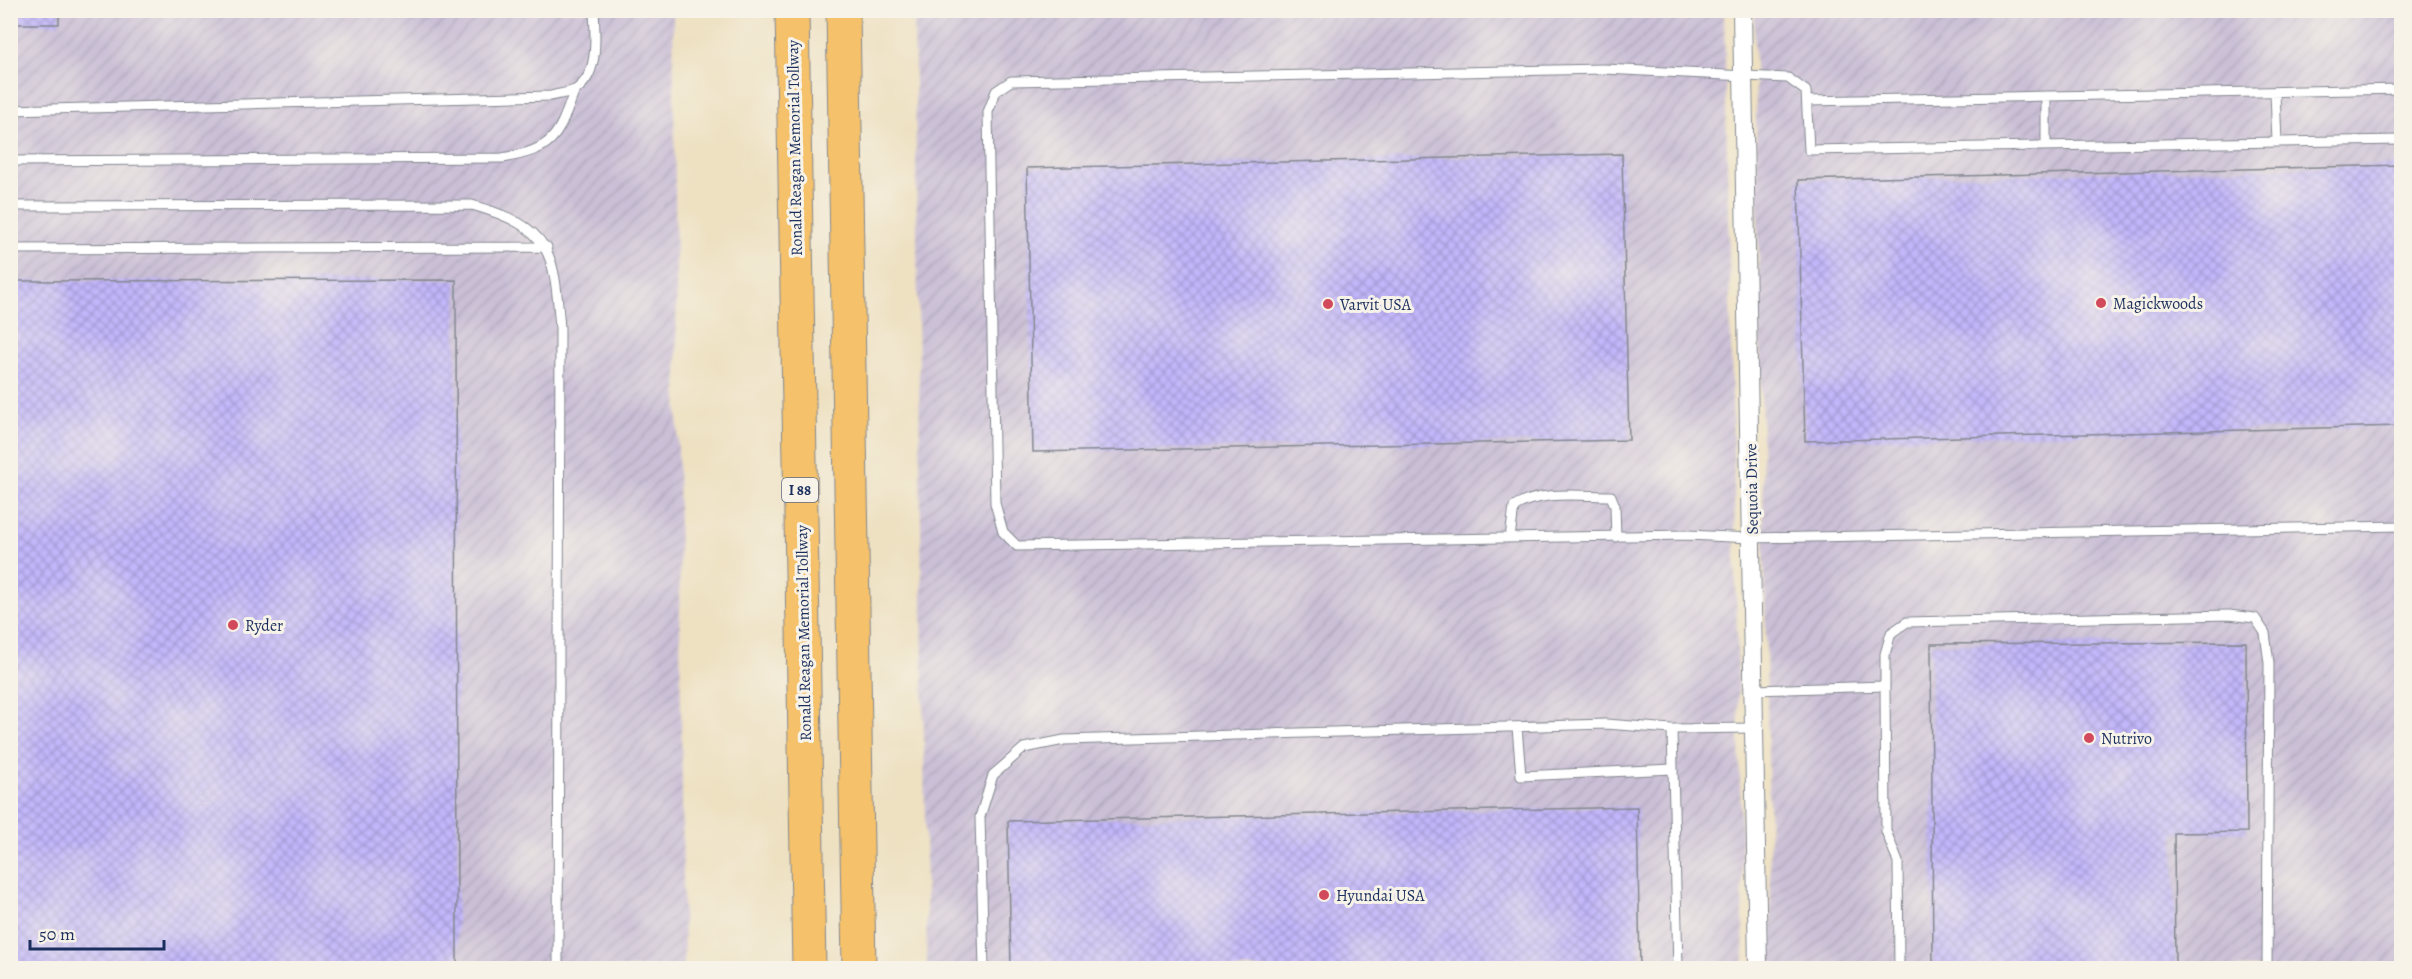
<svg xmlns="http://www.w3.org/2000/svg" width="2412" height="979" font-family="Alegreya,serif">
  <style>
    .industrial { fill: url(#industrial-furrows) }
    .building { fill: url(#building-cross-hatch) }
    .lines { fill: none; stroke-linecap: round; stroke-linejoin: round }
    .lane-casing { stroke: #848890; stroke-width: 11 }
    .street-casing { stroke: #848890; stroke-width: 20 }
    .highway-casing { stroke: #848890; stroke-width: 35 }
    .lane { stroke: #fff; stroke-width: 9 }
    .street { stroke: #fff; stroke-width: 18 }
    .highway { stroke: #f5c16b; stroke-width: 33 }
    .poi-dot { fill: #d1495b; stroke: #f7f3e8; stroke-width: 2 }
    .labels { text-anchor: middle; stroke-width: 6; stroke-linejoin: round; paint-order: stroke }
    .shield { fill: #f7f3e8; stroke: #5d6a87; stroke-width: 1.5 }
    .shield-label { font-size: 15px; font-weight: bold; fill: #1b2f5e }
    .street-label { font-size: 16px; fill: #1b2f5e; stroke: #f7f3e8 }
    .poi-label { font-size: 16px; fill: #1b2f5e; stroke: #f7f3e8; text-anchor: start }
  </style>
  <defs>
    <pattern id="industrial-furrows" width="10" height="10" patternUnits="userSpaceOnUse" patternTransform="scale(1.5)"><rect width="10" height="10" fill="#cabfd6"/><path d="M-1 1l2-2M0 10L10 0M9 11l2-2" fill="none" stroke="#ada4ba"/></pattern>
    <pattern id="building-cross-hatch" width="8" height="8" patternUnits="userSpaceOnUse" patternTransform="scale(1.5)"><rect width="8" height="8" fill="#c3b7fb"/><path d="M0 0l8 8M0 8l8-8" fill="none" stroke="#9e95ce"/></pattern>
  </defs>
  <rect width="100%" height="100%" fill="#f7f3e8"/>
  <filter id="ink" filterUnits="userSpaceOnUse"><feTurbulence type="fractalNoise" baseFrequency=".0167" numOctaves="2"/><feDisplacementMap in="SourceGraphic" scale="12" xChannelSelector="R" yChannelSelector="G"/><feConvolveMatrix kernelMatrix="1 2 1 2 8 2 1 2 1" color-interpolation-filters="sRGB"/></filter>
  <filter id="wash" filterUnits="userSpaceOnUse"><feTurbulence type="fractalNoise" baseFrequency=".008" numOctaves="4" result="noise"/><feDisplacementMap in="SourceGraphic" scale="24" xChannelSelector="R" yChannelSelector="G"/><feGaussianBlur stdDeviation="1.35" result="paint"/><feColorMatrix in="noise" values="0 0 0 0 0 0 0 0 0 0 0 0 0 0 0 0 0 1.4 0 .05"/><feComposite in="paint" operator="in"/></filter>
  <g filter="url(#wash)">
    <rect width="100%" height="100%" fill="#eee1c2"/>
    <path class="industrial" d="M 10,11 L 673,11 L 684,968 L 11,968 Z
      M 914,11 L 1724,11 L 1744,968 L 927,968 Z
      M 1754,11 L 2401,11 L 2401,968 L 1772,968 Z"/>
    <g id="blocks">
      <path class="building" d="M 10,10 L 59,10 L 59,24 L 10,24 Z
        M 1622,154 L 1629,440 L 1033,452 L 1027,168 Z
        M 2402,165 L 2402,426 L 1805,441 L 1798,180 Z
        M 456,280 L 457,969 L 10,969 L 10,281 Z
        M 2246,642 L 2247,832 L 2174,833 L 2175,969 L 1933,969 L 1931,644 Z
        M 1637,807 L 1640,969 L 1011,969 L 1008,821 Z"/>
    </g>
  </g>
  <g filter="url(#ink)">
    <use href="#blocks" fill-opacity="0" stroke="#848890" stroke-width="1.5"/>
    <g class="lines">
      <g class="lane-casing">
        <path id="lane" d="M 2275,92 L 2277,142
          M 2046,96 L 2046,146
          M 1808,101 L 2402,89
          M 10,110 L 551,96 C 558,94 568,93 575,90 C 600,75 595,35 594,10
          M 2402,140 L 1809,150 L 1806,91 L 1788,78 L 1604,69 L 1011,81 L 996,91 L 988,112 L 995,503 L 1003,532 L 1017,546 L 1688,535 L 1751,538 L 2402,526
          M 10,161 L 502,158 C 555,149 557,138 575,90
          M 10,206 L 472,205 C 553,228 554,252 560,328 L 558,968
          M 10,249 L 547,247
          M 1510,538 L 1514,507 C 1540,490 1580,496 1611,496 L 1615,506 L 1616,537
          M 1885,686 L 1886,831 L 1898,862 L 1899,968
          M 1754,690 L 1885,686 L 1885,654 L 1891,633 L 1907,622 L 2229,615 L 2255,618 L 2265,633 L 2269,663 L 2267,968
          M 1517,727 L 1521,776 L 1673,769
          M 984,968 L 980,817 L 993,775 L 1024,748 L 1064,740 L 1606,724 L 1672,729
          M 1678,968 L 1672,729 L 1754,728"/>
      </g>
      <g class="street-casing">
        <path id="street" d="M 1742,10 L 1758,968"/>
      </g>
      <g class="highway-casing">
        <path id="highway" d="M 792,10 L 809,968
          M 843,10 L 859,968"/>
      </g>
      <use href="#lane" class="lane"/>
      <use href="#street" class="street"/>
      <use href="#highway" class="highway"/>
    </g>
  </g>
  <g class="poi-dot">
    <circle cx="2101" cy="303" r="6"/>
    <circle cx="1328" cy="304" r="6"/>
    <circle cx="233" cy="625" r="6"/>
    <circle cx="2089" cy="738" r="6"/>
    <circle cx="1324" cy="895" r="6"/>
  </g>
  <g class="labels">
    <rect class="shield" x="782" y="478" width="36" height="24" rx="4.5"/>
    <g class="shield-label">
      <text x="800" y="495">I 88</text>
    </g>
    <g class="street-label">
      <text transform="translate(794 148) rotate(-91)" y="6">Ronald Reagan Memorial Tollway</text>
      <text transform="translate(1751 489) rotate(-91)" y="6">Sequoia Drive</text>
      <text transform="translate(803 633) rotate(-91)" y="6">Ronald Reagan Memorial Tollway</text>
    </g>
    <g class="poi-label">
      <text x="2113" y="309">Magickwoods</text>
      <text x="1340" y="310">Varvit USA</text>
      <text x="245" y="631">Ryder</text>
      <text x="2101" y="744">Nutrivo</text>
      <text x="1336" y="901">Hyundai USA</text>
    </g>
  </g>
  <rect width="2412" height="979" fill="none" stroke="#f7f3e8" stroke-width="36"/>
  <path d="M30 940v9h134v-9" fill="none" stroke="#1b2f5e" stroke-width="3"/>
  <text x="39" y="940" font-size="18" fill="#1b2f5e" stroke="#f7f3e8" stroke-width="4.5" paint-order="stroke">50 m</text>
</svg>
